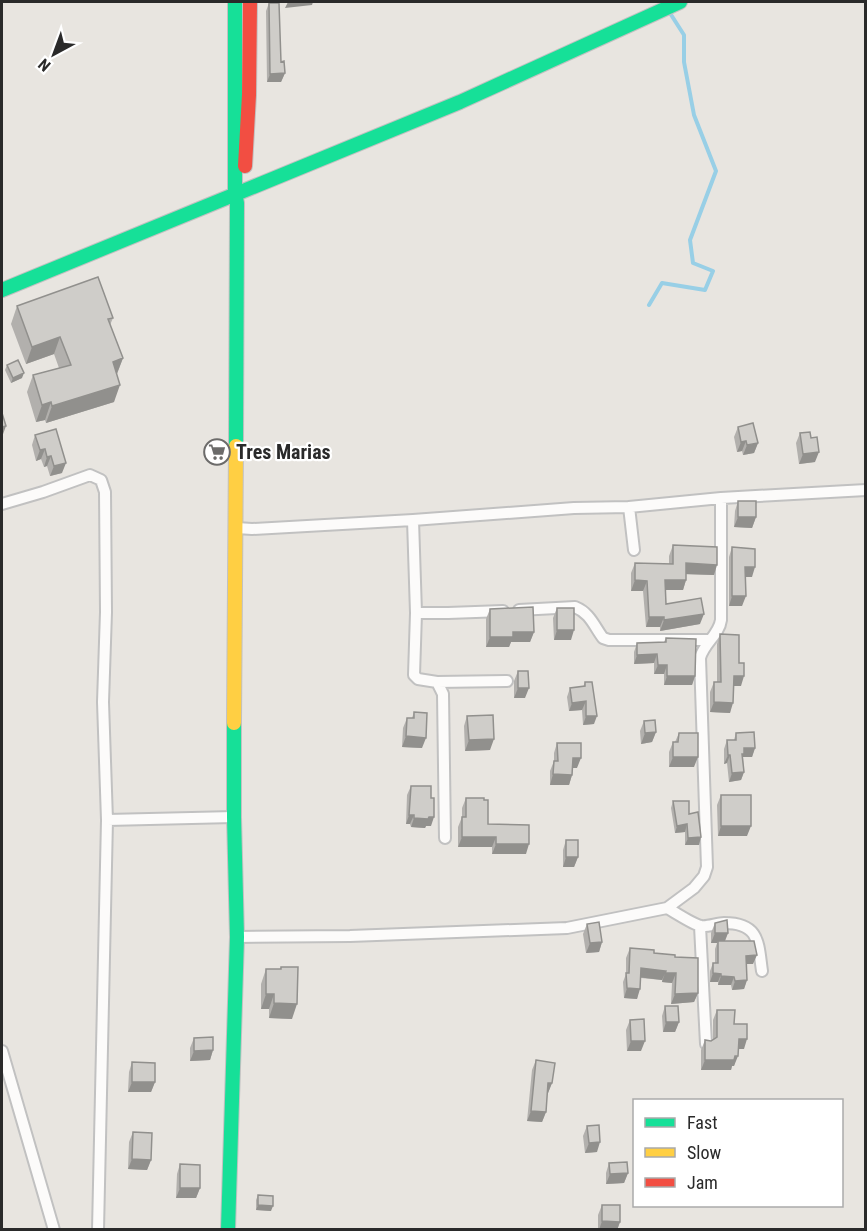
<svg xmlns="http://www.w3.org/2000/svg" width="867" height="1231" font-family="'Roboto Condensed',sans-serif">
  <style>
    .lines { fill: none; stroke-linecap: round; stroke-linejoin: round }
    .stream { stroke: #98cfe6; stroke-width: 4 }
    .street-casing { stroke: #c1c1c1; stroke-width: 14 }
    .fast-casing { stroke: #c1c1c1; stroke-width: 16 }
    .slow-casing { stroke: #c1c1c1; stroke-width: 16 }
    .jam-casing { stroke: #c1c1c1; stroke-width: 16 }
    .street { stroke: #fcfbfa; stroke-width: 10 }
    .fast { stroke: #16e098; stroke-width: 14 }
    .slow { stroke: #ffcf43; stroke-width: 14 }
    .jam { stroke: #f24e42; stroke-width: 14 }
    .wall { fill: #b2b0ad }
    .shaded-wall { fill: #91908d }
    .building { fill: #cfcdc9; stroke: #91908d; stroke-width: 1.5 }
    .labels { text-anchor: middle; stroke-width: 4.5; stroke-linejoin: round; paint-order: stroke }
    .poi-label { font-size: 20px; font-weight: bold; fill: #2a2a2a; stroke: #fff; text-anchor: start }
  </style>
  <rect width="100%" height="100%" fill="#e8e5e0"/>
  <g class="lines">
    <path class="stream" d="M 649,305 L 662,283 L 705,290 L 713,271 L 693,263 L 690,240 L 716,171 L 694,115 L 684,62 L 684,35 L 668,10"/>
    <g class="street-casing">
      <path id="street" d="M 2,504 L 43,492 L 90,475 L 101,480 L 105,492 L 106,612 L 103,702 L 107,820 L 98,1230
        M 629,507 L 634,550
        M 413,520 L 416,613 L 414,675 L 418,679 L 437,682 L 443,694 L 445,838
        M 237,528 L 252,529 L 413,520 L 574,508 L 629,507 L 721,498 L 866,490
        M 519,610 L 575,607 C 590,613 594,626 603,638 L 609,640 L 710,640
        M 416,613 L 448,613 L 503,611
        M 437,682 L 507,681
        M 107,820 L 234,817
        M 667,908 C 675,912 692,924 701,926 C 708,927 717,923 724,923 C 760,923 758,943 762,971
        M 700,926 L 706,1044
        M 237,937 L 350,936 L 567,928 L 667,908 L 694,888 L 704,876 L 707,867 L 700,658 C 704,643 719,635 721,620 L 721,498
        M 2,1051 L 54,1230"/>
    </g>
    <g class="fast-casing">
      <path id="fast" d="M 235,2 L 235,193 L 237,203 L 236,446
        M 2,290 L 460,102 L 680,2
        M 228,1230 L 237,937 L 234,817 L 234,723"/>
    </g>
    <g class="slow-casing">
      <path id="slow" d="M 234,723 L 236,446"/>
    </g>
    <g class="jam-casing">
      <path id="jam" d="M 245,166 L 249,95 L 250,2"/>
    </g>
    <use href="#street" class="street"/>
    <use href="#fast" class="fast"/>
    <use href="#slow" class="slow"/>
    <use href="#jam" class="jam"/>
  </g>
  <path class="wall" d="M 269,3 L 281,62 L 285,73 L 281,82 L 267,82 L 266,11 Z
    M 17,306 L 113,318 L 110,325 L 123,358 L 117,374 L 114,402 L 46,423 L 45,420 L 36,422 L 27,392 L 33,375 L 59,368 L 54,354 L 26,364 L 11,324 Z
    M 7,365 L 22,378 L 11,383 L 5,370 Z
    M 738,427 L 758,443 L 754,453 L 743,455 L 742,451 L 737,452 L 734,437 Z
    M 800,433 L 815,462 L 799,464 L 796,443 Z
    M 35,435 L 62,473 L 50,476 L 47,466 L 44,467 L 41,459 L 36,461 L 32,445 Z
    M 738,501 L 756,517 L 752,528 L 734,527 L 735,511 Z
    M 673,545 L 714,575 L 686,574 L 686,580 L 683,590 L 665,590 L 666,604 L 700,624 L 660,631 L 660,627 L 646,627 L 643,591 L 631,591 L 631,573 L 635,563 L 669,564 L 669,556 Z
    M 732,547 L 752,577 L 746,577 L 742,606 L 729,606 L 729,557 Z
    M 557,608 L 571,640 L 554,640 L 553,618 Z
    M 490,609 L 534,632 L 530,642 L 511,642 L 509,647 L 486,647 L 486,619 Z
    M 720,634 L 739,663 L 741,686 L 734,686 L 730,713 L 710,712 L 710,692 L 714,682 L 717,682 L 717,644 Z
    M 666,638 L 695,676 L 692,685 L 664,685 L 664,674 L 654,674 L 654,663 L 634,664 L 634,652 L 637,643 L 664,642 Z
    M 518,671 L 525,698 L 514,698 L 514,681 Z
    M 585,682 L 594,724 L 583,725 L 582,710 L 569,711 L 567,697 L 570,688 L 583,687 Z
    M 414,712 L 422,748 L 402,747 L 403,728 L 407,718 L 412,718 Z
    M 467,716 L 490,750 L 465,751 L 464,726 Z
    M 644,721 L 656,732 L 652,742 L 641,744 L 640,731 Z
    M 679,733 L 694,767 L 669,767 L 669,752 L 673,742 L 675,742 Z
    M 736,733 L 755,748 L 752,757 L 743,757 L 744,772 L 741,780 L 729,782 L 727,763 L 724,764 L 724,749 L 727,740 L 734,740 Z
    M 557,743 L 577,768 L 573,768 L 572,775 L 569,785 L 550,785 L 550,771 L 554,761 L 554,753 Z
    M 411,786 L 431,826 L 426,826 L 425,828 L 411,827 L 410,824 L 406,824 L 407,795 Z
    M 721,795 L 747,836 L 718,836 L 717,805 Z
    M 466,798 L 488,824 L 526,854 L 492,854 L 492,847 L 458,847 L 458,827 L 462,817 L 462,808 Z
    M 673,801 L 689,814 L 699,845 L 685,845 L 685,832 L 675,833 L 671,808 Z
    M 566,840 L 578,857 L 574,867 L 563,867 L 563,850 Z
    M 715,923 L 728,933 L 725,941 L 753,964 L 746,964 L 747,980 L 744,989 L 732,990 L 731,985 L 718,985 L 718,982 L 710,982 L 710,971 L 713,963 L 715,963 L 715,949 L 717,943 L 711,943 L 711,933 Z
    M 587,924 L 602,942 L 599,952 L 586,953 L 583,934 Z
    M 630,948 L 675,957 L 698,993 L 694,1002 L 671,1004 L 672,983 L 662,982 L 662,980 L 641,978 L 637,999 L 624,998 L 623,982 L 626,974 L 626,958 Z
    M 281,967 L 292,1019 L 269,1018 L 269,1009 L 261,1009 L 261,984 L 266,969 L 280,969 Z
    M 665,1006 L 679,1022 L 675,1032 L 663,1032 L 662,1016 Z
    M 717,1010 L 734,1024 L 744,1049 L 738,1049 L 734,1066 L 732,1066 L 731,1070 L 701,1070 L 701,1050 L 705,1040 L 711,1041 L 713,1039 L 713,1020 Z
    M 630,1020 L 641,1051 L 627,1051 L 626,1030 Z
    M 194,1038 L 213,1050 L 210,1060 L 190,1061 L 190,1048 Z
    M 536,1060 L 552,1083 L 548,1093 L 547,1093 L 546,1112 L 542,1122 L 527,1121 L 532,1070 Z
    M 132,1062 L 155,1082 L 151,1092 L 128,1092 L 129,1072 Z
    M 587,1126 L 597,1152 L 585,1153 L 583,1136 Z
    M 133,1132 L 151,1160 L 147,1170 L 128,1169 L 129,1142 Z
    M 609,1163 L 628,1173 L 624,1183 L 606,1184 L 606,1173 Z
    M 180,1164 L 200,1188 L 196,1198 L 176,1198 L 177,1174 Z
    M 258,1195 L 271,1211 L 256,1210 L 256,1200 Z
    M 602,1205 L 620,1222 L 617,1230 L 598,1230 L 598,1215 Z"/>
  <path class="shaded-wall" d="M 288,2 L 313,2 L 312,5 L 285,8 Z
    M 285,73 L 281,82 L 267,82 L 270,74 Z
    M 60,337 L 54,354 L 26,364 L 32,347 Z
    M 123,358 L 116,376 L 113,362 Z
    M 24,373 L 22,378 L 11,383 L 13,378 Z
    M 120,385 L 114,402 L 46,423 L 52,406 Z
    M 51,402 L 45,420 L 36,422 L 42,405 Z
    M 6,426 L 2,437 L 2,427 Z
    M 746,441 L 742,451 L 737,452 L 741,442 Z
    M 758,443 L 754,453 L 743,455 L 747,445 Z
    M 45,449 L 41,459 L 36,461 L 40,450 Z
    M 819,452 L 815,462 L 799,464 L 803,454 Z
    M 51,456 L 47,466 L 44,467 L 47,457 Z
    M 66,463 L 62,473 L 50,476 L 54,466 Z
    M 738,517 L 756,517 L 752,528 L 734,527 Z
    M 686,563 L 717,565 L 714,575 L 682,574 Z
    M 745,567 L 755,567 L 752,577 L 742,577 Z
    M 635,580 L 647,581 L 643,591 L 631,591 Z
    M 665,580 L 686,580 L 683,590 L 661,590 Z
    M 732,596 L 746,596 L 742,606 L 729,606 Z
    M 704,614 L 700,624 L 660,631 L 664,620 Z
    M 649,617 L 664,617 L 660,627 L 646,627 Z
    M 557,630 L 574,630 L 571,640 L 554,640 Z
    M 513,632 L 534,632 L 530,642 L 511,642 L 509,647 L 486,647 L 490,637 Z
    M 657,654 L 654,663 L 634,664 L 637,655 Z
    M 658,665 L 667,665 L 664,674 L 654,674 Z
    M 667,676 L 695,676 L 692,685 L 664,685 Z
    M 734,676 L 744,676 L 741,686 L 731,686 Z
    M 518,688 L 529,688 L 525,698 L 514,698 Z
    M 586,701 L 582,710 L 569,711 L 572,703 Z
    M 714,702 L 733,703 L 730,713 L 710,712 Z
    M 586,716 L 597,716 L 594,724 L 583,725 Z
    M 656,732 L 652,742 L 641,744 L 645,733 Z
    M 406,736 L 426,738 L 422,748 L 402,747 Z
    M 494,739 L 490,750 L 465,751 L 469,740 Z
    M 744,748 L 755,748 L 752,757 L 743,757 L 741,763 L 739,763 Z
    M 728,755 L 730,755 L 727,763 L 724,764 Z
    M 673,757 L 698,757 L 694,767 L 669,767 Z
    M 573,758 L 581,758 L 577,768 L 569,768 Z
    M 744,772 L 741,780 L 729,782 L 732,773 Z
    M 553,774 L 572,775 L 569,785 L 550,785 Z
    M 409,815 L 414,815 L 410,824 L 406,824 Z
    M 429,817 L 434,817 L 431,826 L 426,826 L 425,828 L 411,827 L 414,818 Z
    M 687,824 L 685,832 L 675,833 L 677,826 Z
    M 721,826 L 751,826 L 747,836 L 718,836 Z
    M 462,837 L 496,837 L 492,847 L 458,847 Z
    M 701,837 L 699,845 L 685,845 L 688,838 Z
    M 496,844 L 529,844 L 526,854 L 492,854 Z
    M 566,857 L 578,857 L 574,867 L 563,867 Z
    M 715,933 L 728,933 L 724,943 L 718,941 L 717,943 L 711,943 Z
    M 602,942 L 599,952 L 586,953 L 590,943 Z
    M 757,955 L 753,964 L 742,964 L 746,956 Z
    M 641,968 L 666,971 L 662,980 L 637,977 Z
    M 665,973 L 676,973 L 672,983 L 662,982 Z
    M 713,973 L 721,974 L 718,982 L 710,982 Z
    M 721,976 L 734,977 L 731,985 L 718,985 Z
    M 747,980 L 744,989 L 732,990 L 735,981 Z
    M 627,988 L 640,989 L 637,999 L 624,998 Z
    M 698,993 L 694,1002 L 671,1004 L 675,994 Z
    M 266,994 L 274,994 L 269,1009 L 261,1009 Z
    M 274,1003 L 297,1004 L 292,1019 L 269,1018 Z
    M 666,1022 L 679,1022 L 675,1032 L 663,1032 Z
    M 739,1039 L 747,1039 L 744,1049 L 735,1049 Z
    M 631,1041 L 645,1041 L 641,1051 L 627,1051 Z
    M 213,1050 L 210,1060 L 190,1061 L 194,1051 Z
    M 738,1056 L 734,1066 L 732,1066 L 731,1070 L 701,1070 L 705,1060 Z
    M 132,1082 L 155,1082 L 151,1092 L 128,1092 Z
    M 548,1083 L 552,1083 L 548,1093 L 544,1093 Z
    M 531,1111 L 546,1112 L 542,1122 L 527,1121 Z
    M 600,1142 L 597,1152 L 585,1153 L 589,1143 Z
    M 132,1159 L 151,1160 L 147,1170 L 128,1169 Z
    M 628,1173 L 624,1183 L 606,1184 L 610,1174 Z
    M 180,1188 L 200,1188 L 196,1198 L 176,1198 Z
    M 258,1205 L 273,1206 L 271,1211 L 256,1210 Z
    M 602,1221 L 620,1222 L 617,1230 L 599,1230 Z"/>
  <path class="building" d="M 269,3 L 279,3 L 281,62 L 284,61 L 285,73 L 270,74 Z
    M 98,277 L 113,318 L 108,319 L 123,358 L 113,362 L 120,385 L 52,406 L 51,402 L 42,405 L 33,375 L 71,365 L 60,337 L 32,347 L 17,306 Z
    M 18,360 L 24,373 L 13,378 L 7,365 Z
    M 2,413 L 6,426 L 2,427 Z
    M 753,423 L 758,443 L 747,445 L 746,441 L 741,442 L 738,427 Z
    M 56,429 L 66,463 L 54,466 L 51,456 L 47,457 L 45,449 L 40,450 L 35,435 Z
    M 810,432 L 811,438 L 817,437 L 819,452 L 803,454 L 800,433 Z
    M 738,501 L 756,501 L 756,517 L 738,517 Z
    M 673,545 L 717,547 L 717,565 L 686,563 L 686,580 L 665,580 L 666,604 L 701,598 L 704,614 L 664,620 L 664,617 L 649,617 L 647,581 L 635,580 L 635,563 L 673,564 Z
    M 732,547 L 755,549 L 755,567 L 745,567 L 746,596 L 732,596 Z
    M 533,607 L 534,632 L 513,632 L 513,637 L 490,637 L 490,609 Z
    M 557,608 L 574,608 L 574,630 L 557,630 Z
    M 720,634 L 739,635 L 739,663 L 744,663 L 744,676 L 734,676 L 733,703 L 714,702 L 714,682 L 721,682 Z
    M 666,638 L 696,639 L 695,676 L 667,676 L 667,665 L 658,665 L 657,654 L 637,655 L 637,643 L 666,642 Z
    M 518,671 L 528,671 L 529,688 L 518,688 Z
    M 585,682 L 592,682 L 597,716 L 586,716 L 586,701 L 572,703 L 570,688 L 585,686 Z
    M 414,712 L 427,713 L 426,738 L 406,736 L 407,718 L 414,718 Z
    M 493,715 L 494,739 L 469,740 L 467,716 Z
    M 655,720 L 656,732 L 645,733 L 644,721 Z
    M 754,732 L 755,748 L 744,748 L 744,754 L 742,754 L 744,772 L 732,773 L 730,755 L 728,755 L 727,740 L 736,740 L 736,733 Z
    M 679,733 L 698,733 L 698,757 L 673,757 L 673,742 L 678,742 Z
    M 557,743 L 581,743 L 581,758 L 573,758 L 572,775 L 553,774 L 554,761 L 558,761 Z
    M 411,786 L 431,786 L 431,798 L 434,798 L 434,817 L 429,817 L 428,819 L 414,818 L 414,815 L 409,815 Z
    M 721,795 L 751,795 L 751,826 L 721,826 Z
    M 466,798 L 484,798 L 484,800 L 488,800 L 488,824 L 529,825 L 529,844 L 496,844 L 496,837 L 462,837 L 462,817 L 466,817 Z
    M 673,801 L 689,801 L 689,814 L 698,812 L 701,837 L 688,838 L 687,824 L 677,826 Z
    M 566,840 L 578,840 L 578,857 L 566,857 Z
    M 727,920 L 728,933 L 715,933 L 715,923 Z
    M 599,922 L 602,942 L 590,943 L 587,924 Z
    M 718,941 L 754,941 L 757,955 L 746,956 L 747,980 L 735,981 L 734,977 L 721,976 L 721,974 L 713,973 L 713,963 L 718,963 Z
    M 630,948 L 654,950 L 654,953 L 675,955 L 675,957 L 698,958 L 698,993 L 675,994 L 676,973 L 665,973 L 666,971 L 641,968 L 640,989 L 627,988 L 626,973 L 629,973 Z
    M 281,967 L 298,967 L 297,1004 L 274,1003 L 274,994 L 266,994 L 266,969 L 281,969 Z
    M 665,1006 L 678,1006 L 679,1022 L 666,1022 Z
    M 717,1010 L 735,1010 L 734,1024 L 747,1024 L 747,1039 L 739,1039 L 738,1056 L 735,1056 L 734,1060 L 705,1060 L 705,1040 L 711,1041 L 717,1037 Z
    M 644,1019 L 645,1041 L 631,1041 L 630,1020 Z
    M 213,1037 L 213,1050 L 194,1051 L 194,1038 Z
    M 536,1060 L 555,1063 L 552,1083 L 548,1083 L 546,1112 L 531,1111 Z
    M 132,1062 L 155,1063 L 155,1082 L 132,1082 Z
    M 599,1125 L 600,1142 L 589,1143 L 587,1126 Z
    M 133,1132 L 152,1133 L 151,1160 L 132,1159 Z
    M 627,1162 L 628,1173 L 610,1174 L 609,1163 Z
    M 180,1164 L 200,1165 L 200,1188 L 180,1188 Z
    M 258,1195 L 273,1196 L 273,1206 L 258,1205 Z
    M 602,1205 L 620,1205 L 620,1222 L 602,1221 Z"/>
  <defs>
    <g id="supermarket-ring" transform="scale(1.35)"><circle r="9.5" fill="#fff" stroke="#6c6b6a" stroke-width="1.5"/><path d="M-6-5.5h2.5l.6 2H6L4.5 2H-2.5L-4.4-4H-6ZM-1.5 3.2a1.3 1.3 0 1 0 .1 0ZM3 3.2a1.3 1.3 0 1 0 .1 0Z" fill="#6c6b6a"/></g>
  </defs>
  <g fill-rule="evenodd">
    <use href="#supermarket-ring" x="217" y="452"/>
  </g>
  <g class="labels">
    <g class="poi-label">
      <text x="236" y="459">Tres Marias</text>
    </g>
  </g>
  <rect width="867" height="1231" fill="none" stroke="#2a2a2a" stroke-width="6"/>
  <rect x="633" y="1099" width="210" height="108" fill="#ffffff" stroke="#aaaaaa" stroke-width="1.5"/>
  <rect x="645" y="1118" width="30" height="9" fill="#16e098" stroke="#aaaaaa" stroke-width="1.5"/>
  <text x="687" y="1129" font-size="18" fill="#2a2a2a">Fast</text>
  <rect x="645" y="1148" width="30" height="9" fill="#ffcf43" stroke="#aaaaaa" stroke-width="1.5"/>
  <text x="687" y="1159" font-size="18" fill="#2a2a2a">Slow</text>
  <rect x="645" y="1178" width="30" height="9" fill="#f24e42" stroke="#aaaaaa" stroke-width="1.5"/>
  <text x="687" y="1189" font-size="18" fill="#2a2a2a">Jam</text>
  <g transform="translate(54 54) rotate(221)" stroke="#ffffff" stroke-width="4.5" paint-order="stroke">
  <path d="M0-4.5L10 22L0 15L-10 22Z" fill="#2a2a2a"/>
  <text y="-9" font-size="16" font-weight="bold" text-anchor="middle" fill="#2a2a2a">N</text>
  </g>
</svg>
